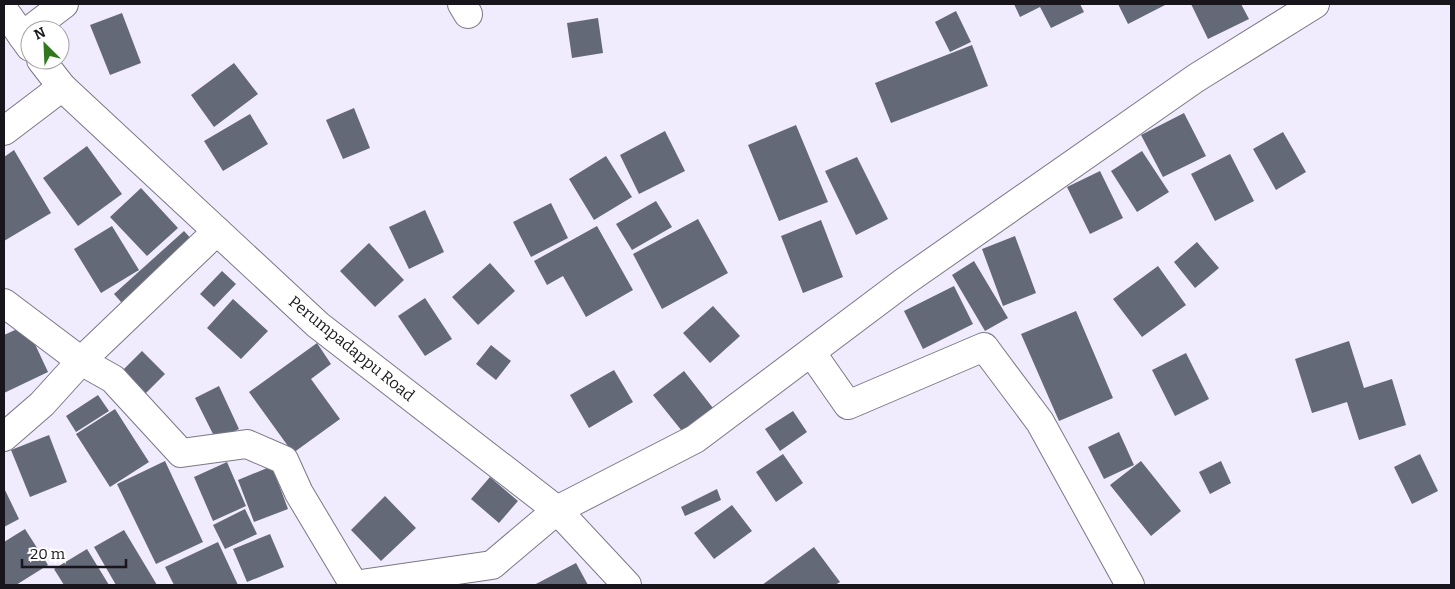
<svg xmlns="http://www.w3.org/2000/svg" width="1455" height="589" font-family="Bitter,serif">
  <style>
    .building { fill: #636976 }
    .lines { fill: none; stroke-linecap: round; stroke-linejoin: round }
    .street-casing { stroke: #7b7785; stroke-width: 30 }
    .secondary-casing { stroke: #7b7785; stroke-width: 30 }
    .street { stroke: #fff; stroke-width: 28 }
    .secondary { stroke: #fff; stroke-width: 28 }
    .labels { text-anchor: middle; stroke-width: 4.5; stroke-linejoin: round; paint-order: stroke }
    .street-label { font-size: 16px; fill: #18161c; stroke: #fff }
  </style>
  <rect width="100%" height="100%" fill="#f1ecfd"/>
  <path class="building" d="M 1014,4 L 1080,4 L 1084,12 L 1051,28 L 1040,7 L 1020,17 Z
    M 1118,4 L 1167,4 L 1128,24 Z
    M 1191,4 L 1241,4 L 1249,19 L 1208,39 Z
    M 956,11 L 971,42 L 950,52 L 935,22 Z
    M 122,13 L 141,63 L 110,75 L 90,25 Z
    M 598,18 L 603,53 L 572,58 L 567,23 Z
    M 972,45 L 988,86 L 891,123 L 875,83 Z
    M 234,63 L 258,94 L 214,127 L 191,95 Z
    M 354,108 L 370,148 L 343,159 L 326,120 Z
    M 1184,113 L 1206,156 L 1163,177 L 1141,135 Z
    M 250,114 L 268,144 L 223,171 L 204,141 Z
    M 796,125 L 828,202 L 779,221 L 748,145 Z
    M 665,131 L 685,171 L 639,194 L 620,155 Z
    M 1283,132 L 1306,172 L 1276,190 L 1253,149 Z
    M 87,146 L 122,194 L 78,226 L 43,178 Z
    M 14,150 L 51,213 L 4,241 L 4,157 Z
    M 1142,151 L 1169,192 L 1137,212 L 1111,171 Z
    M 1230,154 L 1254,201 L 1215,221 L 1191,174 Z
    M 606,156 L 632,197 L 594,220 L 569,179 Z
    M 857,157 L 888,219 L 856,235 L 825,171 Z
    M 1100,171 L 1123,218 L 1090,234 L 1067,187 Z
    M 141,188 L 178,228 L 147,256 L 110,217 Z
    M 656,201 L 672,227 L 632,250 L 616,224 Z
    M 551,203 L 568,238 L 531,257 L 513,222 Z
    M 425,210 L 444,252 L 409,269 L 389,227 Z
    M 698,219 L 728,273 L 662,309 L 633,254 Z
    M 821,220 L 843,277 L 803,293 L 781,236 Z
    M 112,226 L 139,270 L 101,293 L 74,249 Z
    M 597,226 L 633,290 L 586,317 L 563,276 L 547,285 L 534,261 Z
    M 184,231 L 197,245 L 129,311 L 114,294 Z
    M 1015,236 L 1036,293 L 1003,306 L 982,249 Z
    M 1197,242 L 1219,268 L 1195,288 L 1174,262 Z
    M 369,243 L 404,280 L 375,307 L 340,271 Z
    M 974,261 L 1008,318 L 985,331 L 952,275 Z
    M 490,263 L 515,291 L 478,325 L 452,297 Z
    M 1158,266 L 1186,305 L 1142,337 L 1113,299 Z
    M 222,271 L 236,284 L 214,307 L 200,294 Z
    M 954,286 L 973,324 L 923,349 L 904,311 Z
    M 425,298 L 452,339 L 425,356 L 398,316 Z
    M 233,299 L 268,331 L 241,359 L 207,328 Z
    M 713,306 L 740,336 L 710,363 L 683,333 Z
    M 1076,311 L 1113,398 L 1059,421 L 1021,334 Z
    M 26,325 L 48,372 L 4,393 L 4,335 Z
    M 1349,341 L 1364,388 L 1392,379 L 1406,425 L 1359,440 L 1347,402 L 1312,413 L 1295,359 Z
    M 317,343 L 331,364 L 311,379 L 340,419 L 293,453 L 249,392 Z
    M 491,345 L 511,361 L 496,380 L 476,364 Z
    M 142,351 L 165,374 L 139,400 L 116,377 Z
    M 1186,353 L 1209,399 L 1175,416 L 1152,370 Z
    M 614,370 L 633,402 L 589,428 L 570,395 Z
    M 684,371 L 720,417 L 690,441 L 653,395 Z
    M 219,386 L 239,429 L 216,440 L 195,398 Z
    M 98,395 L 109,411 L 76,432 L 66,416 Z
    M 115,409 L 149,462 L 110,487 L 76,434 Z
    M 793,411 L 807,432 L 780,451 L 765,429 Z
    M 1119,432 L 1134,465 L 1104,479 L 1088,447 Z
    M 49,435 L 67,482 L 30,497 L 11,450 Z
    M 783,454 L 803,483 L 776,502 L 756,472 Z
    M 1420,454 L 1438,491 L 1412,504 L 1394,467 Z
    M 165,461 L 203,542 L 156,564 L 117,484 Z
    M 1141,461 L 1181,511 L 1151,536 L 1110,485 Z
    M 1221,461 L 1231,483 L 1210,494 L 1199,472 Z
    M 227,462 L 246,506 L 213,521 L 194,477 Z
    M 272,466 L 288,509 L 254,522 L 238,480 Z
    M 490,477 L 518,501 L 499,523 L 471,499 Z
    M 4,488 L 19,519 L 4,527 Z
    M 717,489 L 721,500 L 685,516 L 681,507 Z
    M 385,496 L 416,528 L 381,561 L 351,530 Z
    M 732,505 L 752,531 L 714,559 L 694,533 Z
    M 245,509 L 257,534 L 225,549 L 213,525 Z
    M 25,529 L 48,565 L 16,585 L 4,585 L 4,542 Z
    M 124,530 L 157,585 L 116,585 L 94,547 Z
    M 270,534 L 284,567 L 247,582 L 233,549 Z
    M 218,542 L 238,585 L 174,585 L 165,567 Z
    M 814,547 L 840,582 L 835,585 L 762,585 Z
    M 87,549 L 109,585 L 64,585 L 54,569 Z
    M 576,563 L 588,585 L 534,585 Z"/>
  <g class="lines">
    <g class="street-casing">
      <path id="street" d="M 462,4 L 468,14
        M 22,36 L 64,4
        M 4,131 L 62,87
        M 4,303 L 81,361 L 113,379 L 181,453 L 247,444 L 284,460 L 299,493 L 354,585 L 492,565 L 557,510 L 695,439 L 904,282 L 1196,78 L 1315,4
        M 811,352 L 848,405 L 984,347 L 1040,422 L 1130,585
        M 4,437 L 42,404 L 81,361 L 217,231"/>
    </g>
    <g class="secondary-casing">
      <path id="secondary" d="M 4,10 L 30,47
        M 41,60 L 62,87 L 318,325 L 557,510 L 627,585"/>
    </g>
    <use href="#street" class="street"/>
    <use href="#secondary" class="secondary"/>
  </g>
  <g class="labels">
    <g class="street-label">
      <text transform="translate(352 348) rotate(39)" y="6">Perumpadappu Road</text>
    </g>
  </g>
  <rect width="1455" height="589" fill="none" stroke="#18161c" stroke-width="10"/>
  <g transform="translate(45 45) rotate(336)"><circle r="24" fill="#ffffff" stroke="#a3a2a4"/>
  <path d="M0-4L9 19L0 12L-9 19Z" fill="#2f781d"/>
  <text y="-8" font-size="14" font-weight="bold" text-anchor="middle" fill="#18161c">N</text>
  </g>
  <path d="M22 559v8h104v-8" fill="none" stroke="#18161c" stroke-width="2.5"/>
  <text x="30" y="559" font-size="15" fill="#18161c" stroke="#ffffff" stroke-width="4" paint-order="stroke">20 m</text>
</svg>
